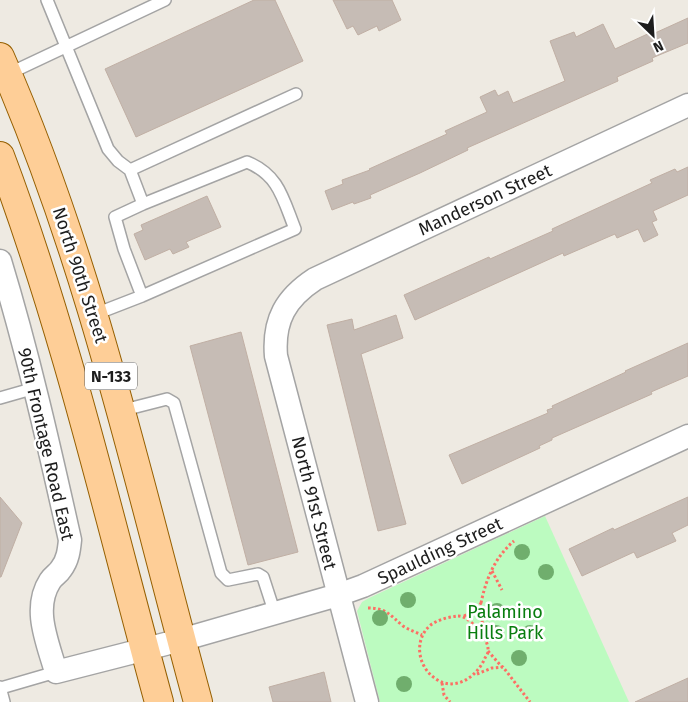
<svg xmlns="http://www.w3.org/2000/svg" width="688" height="702" font-family="'Fira Sans',sans-serif">
  <style>
    .park { fill: #bcfbc0 }
    .building { fill: #c6bcb5; stroke: #c0afa4 }
    .lines { fill: none; stroke-linecap: round; stroke-linejoin: round }
    .service-casing { stroke: #a4a4a4; stroke-width: 14 }
    .minor-casing { stroke: #a4a4a4; stroke-width: 25 }
    .primary-casing { stroke: #955f00; stroke-width: 30 }
    .path { stroke: #fd6f64; stroke-width: 3; stroke-dasharray: 2.5 2.5; stroke-linecap: butt }
    .service { stroke: #fff; stroke-width: 11 }
    .minor { stroke: #fff; stroke-width: 22 }
    .primary { stroke: #fece97; stroke-width: 28 }
    .tree { fill: #70ae6d }
    .labels { text-anchor: middle; stroke-width: 5; stroke-linejoin: round; paint-order: stroke }
    .shield { fill: #fff; stroke: #616161; stroke-width: 1 }
    .shield-label { font-size: 16px; font-weight: bold; fill: #1d1d1d }
    .street-label { font-size: 18px; fill: #1d1d1d; stroke: #fff }
    .park-label { font-size: 18px; fill: #087d0e; stroke: #fff }
  </style>
  <rect width="100%" height="100%" fill="#eeeae2"/>
  <path class="park" d="M 545,516 L 629,702 L 380,702 L 357,611 L 362,602 L 369,598 Z"/>
  <path class="building" d="M 254,0 L 275,0 L 303,61 L 136,137 L 105,69 Z
    M 333,0 L 392,0 L 401,20 L 379,31 L 377,26 L 358,35 L 353,26 L 347,29 Z
    M 688,18 L 688,43 L 652,58 L 653,61 L 617,77 L 618,81 L 467,148 L 468,150 L 420,173 L 370,195 L 371,198 L 354,204 L 353,202 L 332,210 L 325,191 L 343,184 L 342,180 L 370,170 L 369,169 L 447,134 L 445,131 L 487,112 L 480,97 L 495,90 L 498,96 L 508,91 L 513,103 L 565,81 L 550,41 L 574,32 L 576,37 L 603,24 L 615,49 L 654,31 L 655,33 Z
    M 688,167 L 688,195 L 653,211 L 657,220 L 652,222 L 658,235 L 644,242 L 638,229 L 617,238 L 615,234 L 564,256 L 563,253 L 415,320 L 404,295 L 489,257 L 490,259 L 553,231 L 552,229 L 652,183 L 650,180 L 675,169 L 677,172 Z
    M 207,196 L 221,227 L 186,242 L 189,247 L 173,254 L 170,249 L 145,260 L 134,234 L 143,230 L 141,225 Z
    M 396,315 L 403,338 L 361,354 L 406,524 L 378,531 L 327,325 L 352,319 L 354,330 Z
    M 241,332 L 298,552 L 248,565 L 190,346 Z
    M 688,343 L 688,376 L 651,392 L 652,394 L 552,438 L 552,440 L 539,446 L 540,448 L 462,484 L 449,455 L 548,413 L 547,410 L 553,408 L 552,406 L 626,372 L 625,371 Z
    M 0,497 L 22,523 L 1,577 L 0,577 Z
    M 688,497 L 688,525 L 672,533 L 676,541 L 637,558 L 634,552 L 582,576 L 569,549 L 613,528 L 614,530 Z
    M 324,672 L 331,702 L 273,702 L 269,687 Z
    M 688,678 L 688,702 L 635,702 Z"/>
  <g class="lines">
    <g class="service-casing">
      <path id="service" d="M 47,0 L 108,149 L 118,161 L 130,170 L 143,204 L 115,217 L 124,249 L 142,296 L 93,315
        M 8,74 L 165,0
        M 130,170 L 296,94
        M 142,296 L 295,229 C 283,199 279,175 247,162 L 143,204
        M 0,398 L 35,388
        M 120,411 L 167,399 L 174,403 L 221,573 L 228,580 L 258,574 L 263,577 L 275,614
        M 0,687 L 4,702
        M 1,688 L 56,672"/>
    </g>
    <g class="minor-casing">
      <path id="minor" d="M 0,261 C 28,353 49,446 70,540 C 69,550 68,560 61,569 C 58,574 53,576 50,581 C 32,609 48,643 56,672 L 181,640 L 338,595 L 363,586 L 688,436
        M 367,702 L 276,356 C 273,320 286,298 315,279 L 688,105"/>
    </g>
    <g class="primary-casing">
      <path id="primary" d="M 0,57 C 91,263 139,485 198,702
        M 0,156 C 67,334 109,519 159,702"/>
    </g>
    <path class="path" d="M 492,571 L 502,590
      M 481,603 C 486,579 495,557 514,541
      M 368,608 C 386,608 390,615 403,626 C 409,630 416,632 422,635
      M 458,616 C 464,616 469,620 474,625 C 480,631 489,642 488,651 C 488,654 486,656 485,658 C 477,677 455,692 436,679 C 417,667 413,638 432,624 C 440,619 449,617 458,616 Z
      M 464,616 L 476,610 L 481,603 L 483,634
      M 488,651 L 502,667
      M 477,674 L 492,668 L 503,667 L 530,702
      M 442,683 L 444,695 L 450,702"/>
    <use href="#service" class="service"/>
    <use href="#minor" class="minor"/>
    <use href="#primary" class="primary"/>
  </g>
  <g class="tree">
    <circle cx="522" cy="552" r="8"/>
    <circle cx="546" cy="572" r="8"/>
    <circle cx="408" cy="600" r="8"/>
    <circle cx="497" cy="611" r="8"/>
    <circle cx="380" cy="618" r="8"/>
    <circle cx="496" cy="633" r="8"/>
    <circle cx="530" cy="633" r="8"/>
    <circle cx="519" cy="658" r="8"/>
    <circle cx="404" cy="684" r="8"/>
  </g>
  <g class="labels">
    <rect class="shield" x="85" y="362.5" width="52" height="27" rx="4"/>
    <g class="shield-label">
      <text x="111" y="382">N-133</text>
    </g>
    <g class="street-label">
      <text transform="translate(485 200) rotate(-25)" y="6">Manderson Street</text>
      <text transform="translate(80 275) rotate(72)" y="6">North 90th Street</text>
      <text transform="translate(46 444) rotate(77)" y="6">90th Frontage Road East</text>
      <text transform="translate(314 503) rotate(76)" y="6">North 91st Street</text>
      <text transform="translate(440 551) rotate(-25)" y="6">Spaulding Street</text>
    </g>
    <g class="park-label">
      <text x="505" y="618">Palamino<tspan x="505" dy="21">Hills Park</tspan></text>
    </g>
  </g>
  <g transform="translate(653 35) rotate(155)" stroke="#ffffff" stroke-width="4" paint-order="stroke">
  <path d="M0-4L9 19L0 12L-9 19Z" fill="#1d1d1d"/>
  <text y="-8" font-size="14" font-weight="bold" text-anchor="middle" fill="#1d1d1d">N</text>
  </g>
</svg>
